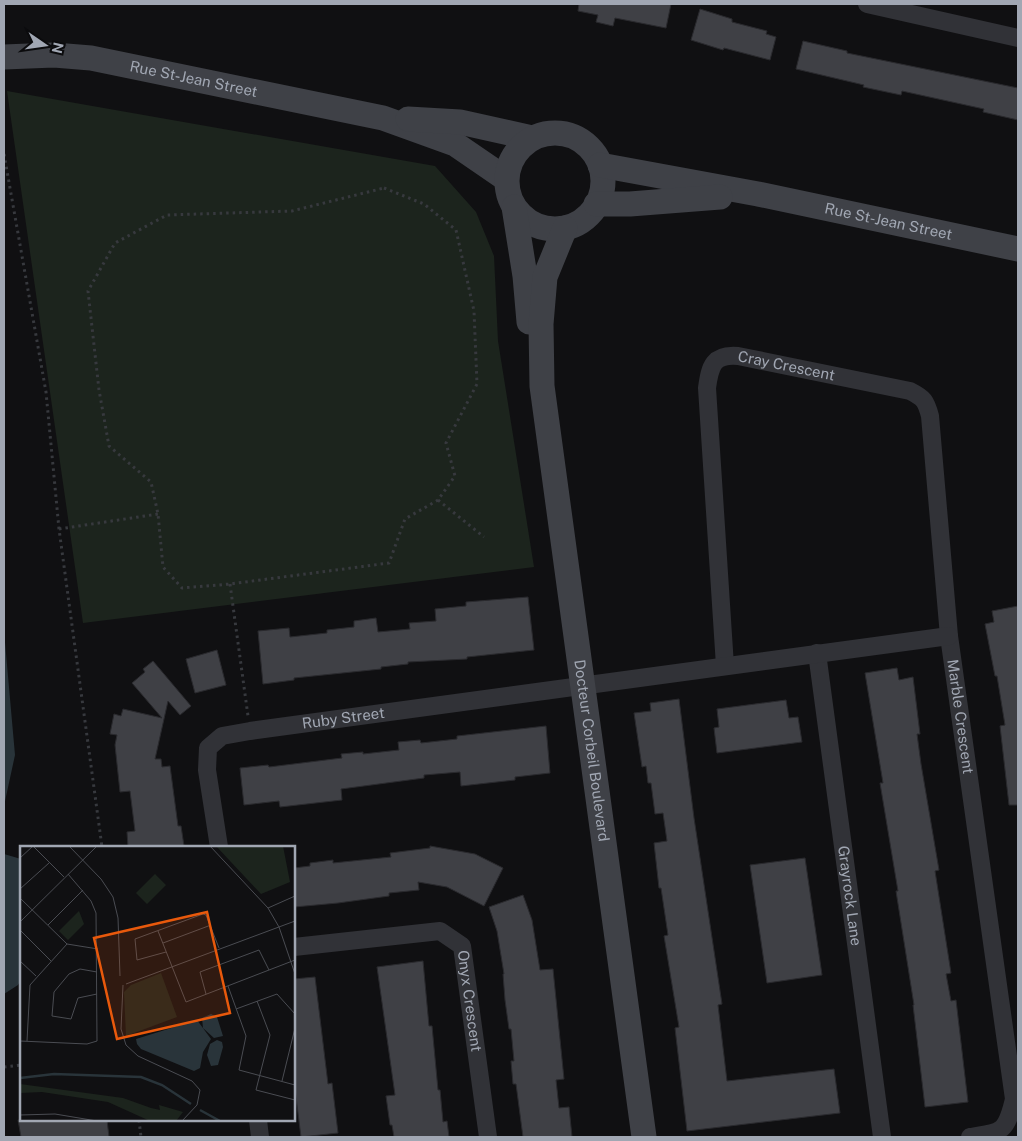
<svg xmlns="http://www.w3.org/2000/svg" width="1022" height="1141" font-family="'Public Sans',sans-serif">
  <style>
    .green { fill: #1c241d }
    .water { fill: #29343a }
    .building { fill: #3f4045; stroke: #2a2a2e }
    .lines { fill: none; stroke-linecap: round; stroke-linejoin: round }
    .path { stroke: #37393e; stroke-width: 3; stroke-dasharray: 2.5 4; stroke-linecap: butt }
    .street { stroke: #313237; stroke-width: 18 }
    .secondary { stroke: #3f4147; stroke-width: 25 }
    .labels { text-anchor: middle; stroke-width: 5; stroke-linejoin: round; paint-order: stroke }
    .street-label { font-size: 15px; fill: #a1a7b3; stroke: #0b0b0d }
    .inset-river { fill: none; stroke: #29343a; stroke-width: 2.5 }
    .inset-road { fill: none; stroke: #4a4c52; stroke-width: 1 }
    .view { fill: #e8590c; fill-opacity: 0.15; stroke: #e8590c; stroke-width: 2.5 }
    .inset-edge { fill: none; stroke: #a1a7b3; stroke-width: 2.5 }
  </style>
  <rect width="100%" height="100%" fill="#101012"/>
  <path class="green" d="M 7,91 L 435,166 L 476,212 L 494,256 L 498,341 L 534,567 L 83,623 Z"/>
  <path class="water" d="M 4,631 L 15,755 L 4,806 Z
    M 4,854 L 21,859 L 21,980 L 18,985 L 4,994 Z"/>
  <path class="building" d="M 579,4 L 671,4 L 666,28 L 615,18 L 613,26 L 596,22 L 598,15 L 578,11 Z
    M 700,9 L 732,19 L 732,22 L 767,31 L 766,34 L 776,37 L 770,60 L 724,48 L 723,50 L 691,40 Z
    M 803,41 L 847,51 L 847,53 L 1018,88 L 1018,120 L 983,112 L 984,109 L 902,91 L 901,95 L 863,87 L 864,85 L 796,69 Z
    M 528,597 L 534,650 L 467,657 L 467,659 L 408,662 L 408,664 L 381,667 L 381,669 L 294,678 L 294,680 L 263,684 L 258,631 L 289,628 L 290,637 L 327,633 L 327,630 L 354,627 L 354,621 L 376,618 L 378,632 L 410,629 L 409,623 L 436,621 L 435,609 L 466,606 L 466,602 Z
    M 1018,606 L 1018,805 L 1009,805 L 1000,726 L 1005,725 L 997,676 L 995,676 L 985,624 L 994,622 L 992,611 Z
    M 217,650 L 226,685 L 195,693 L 186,659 Z
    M 153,661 L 191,706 L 180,715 L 168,701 L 155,759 L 161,759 L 162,767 L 170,766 L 178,826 L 181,826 L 184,846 L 128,847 L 127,832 L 135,831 L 130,791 L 120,792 L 115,745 L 117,735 L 110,734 L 114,714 L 121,716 L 123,709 L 162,718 L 132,683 L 145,672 L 143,669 Z
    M 897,668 L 899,680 L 913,677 L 920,734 L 917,734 L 921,764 L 939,870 L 935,871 L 951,973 L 946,974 L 951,1001 L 956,1000 L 968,1102 L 925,1107 L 913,1005 L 914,1005 L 896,891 L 898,891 L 880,783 L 883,783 L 865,673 Z
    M 679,699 L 694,818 L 722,1004 L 718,1005 L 727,1081 L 834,1069 L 840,1113 L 687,1131 L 675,1028 L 679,1027 L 664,936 L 668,935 L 661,888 L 659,888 L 654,843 L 667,841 L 663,813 L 655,814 L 651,783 L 648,783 L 646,766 L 642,767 L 634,713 L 651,711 L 650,703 Z
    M 786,700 L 789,718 L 798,717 L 802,742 L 717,753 L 714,728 L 719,727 L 717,709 Z
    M 546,726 L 550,773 L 515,777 L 515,780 L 461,786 L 460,772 L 424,775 L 424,778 L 341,789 L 342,800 L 280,807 L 279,801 L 244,805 L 240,768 L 268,765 L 269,767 L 342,758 L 341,754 L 363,752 L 363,754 L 399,750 L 398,742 L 420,740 L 421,743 L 457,739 L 457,736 Z
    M 430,846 L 475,854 L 503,868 L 484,906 L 447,887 L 418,882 L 419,890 L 389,893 L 389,896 L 338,903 L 294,907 L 294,868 L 310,866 L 310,863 L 333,860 L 333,863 L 391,857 L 390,853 L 430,848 Z
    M 805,858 L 822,975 L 767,983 L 750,865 Z
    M 523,895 L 532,920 L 540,970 L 553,969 L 564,1079 L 556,1080 L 559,1108 L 569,1107 L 572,1137 L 523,1137 L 516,1084 L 513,1084 L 511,1061 L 514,1061 L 511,1029 L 509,1029 L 505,1000 L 503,974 L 504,974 L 497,931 L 489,907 Z
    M 423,961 L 429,1026 L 432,1026 L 438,1090 L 440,1090 L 443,1122 L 447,1121 L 449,1137 L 394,1137 L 392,1125 L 390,1125 L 386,1096 L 395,1095 L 377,967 Z
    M 315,977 L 328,1084 L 332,1083 L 338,1133 L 301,1137 L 294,1081 L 294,979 Z
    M 18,1120 L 107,1120 L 109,1137 L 21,1137 Z"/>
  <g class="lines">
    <path class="path" d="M 4,154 L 46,392 L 59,529 L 102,847
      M 384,188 L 424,204 L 456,230 L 474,311 L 477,384 L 446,443 L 455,476 L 438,500 L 405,519 L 389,563 L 230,584 L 182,588 L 163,567 L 158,514 L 151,482 L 109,446 L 99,390 L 88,291 L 115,243 L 167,215 L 292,211 Z
      M 438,500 L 484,537
      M 59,529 L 158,514
      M 230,584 L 248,716
      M 4,1067 L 21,1065
      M 139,1120 L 141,1137"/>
    <g class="street">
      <path d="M 867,4 L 1018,38"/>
      <path id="s1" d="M 817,653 L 882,1137"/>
      <path id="s2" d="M 725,666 L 707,388 C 710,366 713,354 738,356 L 910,391 C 924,398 926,401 930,416 L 949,636 L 1014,1099 C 1006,1133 1002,1132 970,1137"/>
      <path id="s3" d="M 219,847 L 207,770 L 208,748 L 222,736 L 250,731 L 949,636"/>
      <path id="s4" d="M 294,947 L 440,931 L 462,946 L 488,1137"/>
      <path d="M 258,1120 L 260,1137"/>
    </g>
    <g class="secondary">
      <path id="s5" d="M 4,57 L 54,55 L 91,58 L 383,118 L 455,144 L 506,179"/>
      <path d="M 408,119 L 460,122 L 532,138"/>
      <circle cx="555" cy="181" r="48"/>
      <path id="s6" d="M 600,165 L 758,194 L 1018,249"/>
      <path d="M 596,204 L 630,204 L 720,197"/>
      <path d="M 514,207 L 525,276 L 529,322"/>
      <path id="s7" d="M 565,228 L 545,277 L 541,324 L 542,386 L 644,1137"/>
    </g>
  </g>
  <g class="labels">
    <g class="street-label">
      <text dy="5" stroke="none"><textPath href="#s5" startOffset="192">Rue St-Jean Street</textPath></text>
      <text dy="5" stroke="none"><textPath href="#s6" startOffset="294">Rue St-Jean Street</textPath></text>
      <text dy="5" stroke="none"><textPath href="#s2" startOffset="380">Cray Crescent</textPath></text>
      <text dy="5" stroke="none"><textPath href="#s2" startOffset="842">Marble Crescent</textPath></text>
      <text dy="5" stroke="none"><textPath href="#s3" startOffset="241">Ruby Street</textPath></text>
      <text dy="5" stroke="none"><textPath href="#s7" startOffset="530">Docteur Corbeil Boulevard</textPath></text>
      <text dy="5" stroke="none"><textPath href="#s1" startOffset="245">Grayrock Lane</textPath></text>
      <text dy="5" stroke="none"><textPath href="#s4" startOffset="229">Onyx Crescent</textPath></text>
    </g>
  </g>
  <g transform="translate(20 846)">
    <rect width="275" height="275" fill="#101012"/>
    <path d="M 196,0 L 263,0 L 270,36 L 241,48 ZM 135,28 L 146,39 L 127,58 L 116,47 ZM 59,65 L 64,78 L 48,94 L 39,85 ZM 141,127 L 157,171 L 106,190 L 104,146 L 111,139 ZM 0,238 L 103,252 L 131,262 L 140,264 L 139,259 L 163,266 L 156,275 L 130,275 L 88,256 L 22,246 L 0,247 Z" fill="#1c241d"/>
    <path d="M 191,168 L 197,171 L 203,190 L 194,192 L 183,182 L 182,172 ZM 177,174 L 191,193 L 183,206 L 180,222 L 174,225 L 121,203 L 117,198 L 116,193 ZM 197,194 L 202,196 L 203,201 L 198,219 L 191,220 L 187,209 L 190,198 Z" fill="#29343a"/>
    <path class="inset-river" d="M 0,232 L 34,228 L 121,231 L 142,239 L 171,258M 180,264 L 200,275"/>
    <path class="inset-road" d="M 13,0 L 44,31M 49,0 L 81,33 L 93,51 L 98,72 L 100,130M 190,0 L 248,62 L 259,81 L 275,128M 0,12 L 13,0M 0,43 L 29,17M 0,52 L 47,98 L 78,103M 248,62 L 275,50M 0,76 L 77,0M 28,79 L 63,44M 0,84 L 31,115M 138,85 L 166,156 L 275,114M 143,97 L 191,79M 146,106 L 117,114 L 115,93 L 183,68 L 186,69 L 199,102M 0,115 L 16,130M 77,126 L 60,123 L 49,128 L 34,146 L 32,170 L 51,173 L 58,152 L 77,148M 106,138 L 275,75M 103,139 L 101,183 L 106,199 L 118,210 L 172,235 L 180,244 L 177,259 L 162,275M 208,140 L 226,190 L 219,224 L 275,239M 186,148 L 180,126 L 239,104 L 249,124M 237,155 L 250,189 L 236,244 L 275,254M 216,163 L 257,148 L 275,168M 0,195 L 67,198 L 77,195 L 76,67 L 71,55 L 48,28M 7,195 L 10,139 L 47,98M 262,235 L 275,182M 0,269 L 35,268 L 77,275"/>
    <path class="view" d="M 187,66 L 210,167 L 97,193 L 74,92 Z"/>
    <rect width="275" height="275" class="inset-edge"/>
  </g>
  <rect width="1022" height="1141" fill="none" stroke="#a1a7b3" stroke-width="10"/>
  <g transform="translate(45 45) rotate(103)" stroke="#0b0b0d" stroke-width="4" paint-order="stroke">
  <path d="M0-4L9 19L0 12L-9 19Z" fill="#a1a7b3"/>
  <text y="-8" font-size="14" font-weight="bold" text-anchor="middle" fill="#a1a7b3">N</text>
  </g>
</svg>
